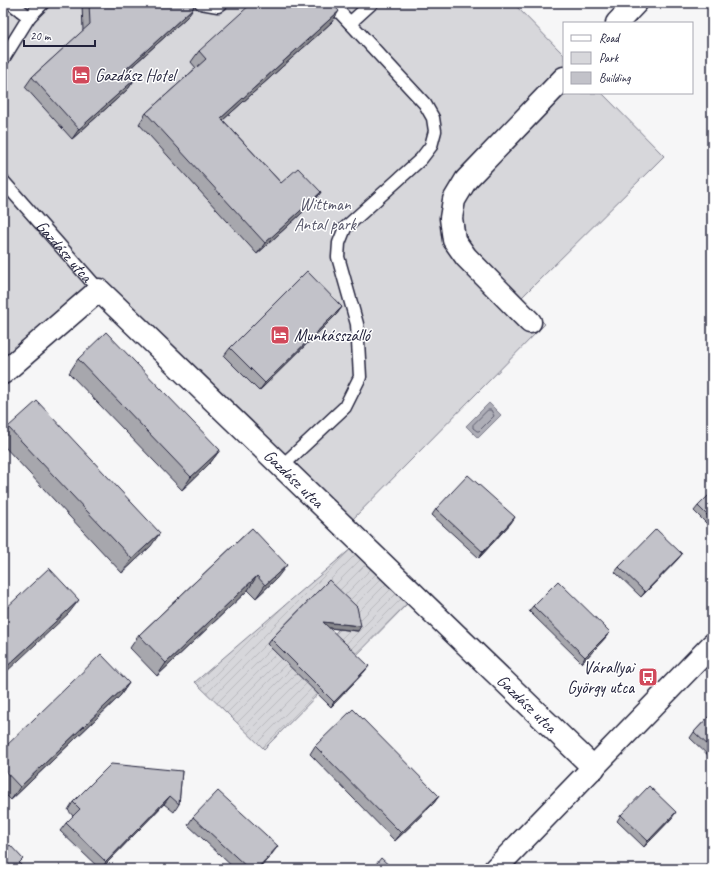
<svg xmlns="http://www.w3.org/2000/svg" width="715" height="872" font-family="Caveat,sans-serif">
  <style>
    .green { fill: #d7d7db; stroke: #7c7c8b }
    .garden { fill: url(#garden-furrows); stroke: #7c7c8b; fill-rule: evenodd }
    .water { fill: #aeaeb7; stroke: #767685 }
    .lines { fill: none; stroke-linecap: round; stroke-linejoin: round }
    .shore { stroke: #5a5a6d; stroke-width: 1 }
    .lane-casing { stroke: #22223b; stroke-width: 15 }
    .street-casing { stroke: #22223b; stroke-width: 25 }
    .lane { stroke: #fff; stroke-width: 12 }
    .street { stroke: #fff; stroke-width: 22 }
    .wall { fill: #a7a7ad; stroke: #22223b }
    .shaded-wall { fill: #88888d; stroke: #22223b }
    .building { fill: #c2c2c9; stroke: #22223b }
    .labels { text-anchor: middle; stroke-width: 3; stroke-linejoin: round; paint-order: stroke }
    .poi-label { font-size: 17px; fill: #22223b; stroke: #fff; text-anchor: start }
    .park-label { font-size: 17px; fill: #58586b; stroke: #fff }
    .street-label { font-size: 17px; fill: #22223b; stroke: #fff }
  </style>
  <defs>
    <pattern id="garden-furrows" width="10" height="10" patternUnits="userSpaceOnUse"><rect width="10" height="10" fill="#d7d7db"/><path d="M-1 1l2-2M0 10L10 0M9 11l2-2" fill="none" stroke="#b8b8bd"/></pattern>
  </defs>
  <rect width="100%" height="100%" fill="#f6f6f7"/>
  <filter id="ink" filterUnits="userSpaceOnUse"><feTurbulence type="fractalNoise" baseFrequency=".025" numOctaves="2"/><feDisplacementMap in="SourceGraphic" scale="8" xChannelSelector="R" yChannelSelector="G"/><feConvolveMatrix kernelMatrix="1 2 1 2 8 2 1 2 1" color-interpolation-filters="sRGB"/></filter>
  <g filter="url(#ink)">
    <path class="green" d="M 3,3 L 513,3 L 564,55 L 564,93 L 602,93 L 664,156 L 520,299 L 545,324 L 345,527 L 99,290 L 3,373 Z"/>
    <path class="garden" d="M 353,547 L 410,601 L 264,749 L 195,682 ZM 353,612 L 358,631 L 339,629 L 297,673 L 268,644 Z"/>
    <path class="water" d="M 489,403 L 501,415 L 478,438 L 466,426 Z"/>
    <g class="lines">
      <path class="shore" d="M 488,410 L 491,410 L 494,416 L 479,431 L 477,431 L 473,428 L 473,425 Z"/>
      <g class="lane-casing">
        <g id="lane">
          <path d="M 201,3 L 218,6 L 222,3"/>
          <path d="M 331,3 L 350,23"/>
          <path d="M 29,17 L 43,3"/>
          <path d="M 3,59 L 29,17 L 11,3"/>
          <path id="s1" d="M 3,181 L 99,290"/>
          <path d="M 282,466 L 345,407 L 360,377 L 357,324 L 338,257 L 339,243 L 345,228 L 421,159 L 431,146 L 435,131 L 433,118 L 425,104 L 350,23 L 372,3"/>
        </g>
      </g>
      <g class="street-casing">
        <g id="street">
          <path d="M 617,23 L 636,3"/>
          <path d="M 530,322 L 466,257 L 454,240 L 451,218 L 454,200 L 466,180 L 564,78"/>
          <path id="s2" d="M 3,373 L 99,290 L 594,768"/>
          <path d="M 495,869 L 712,645"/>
        </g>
      </g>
      <use href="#lane" class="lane"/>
      <use href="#street" class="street"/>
    </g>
    <path class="wall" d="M 82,3 L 190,3 L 187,17 L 127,71 L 135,79 L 128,89 L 72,139 L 25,87 L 32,77 L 83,31 Z
      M 332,22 L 223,120 L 281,183 L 321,192 L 313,203 L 257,254 L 139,124 L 146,113 L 196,68 L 191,62 L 199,51 Z
      M 342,307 L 336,315 L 259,391 L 224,356 L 230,348 Z
      M 78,359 L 220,450 L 210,463 L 182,490 L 69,373 Z
      M 8,427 L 151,546 L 122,573 L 3,445 L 3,435 Z
      M 712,492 L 712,529 L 694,511 L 698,506 Z
      M 436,509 L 511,523 L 479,558 L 432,515 Z
      M 252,528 L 277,578 L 256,598 L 248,590 L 157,676 L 130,648 L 139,635 Z
      M 678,559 L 641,597 L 615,572 L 619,567 Z
      M 329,580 L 358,631 L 329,628 L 365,671 L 331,707 L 267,644 L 271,639 Z
      M 533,606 L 606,637 L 582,663 L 529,611 Z
      M 129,683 L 120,696 L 11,800 L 3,792 L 3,749 Z
      M 712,713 L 712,759 L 690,738 L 694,732 Z
      M 315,746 L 439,796 L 433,804 L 395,841 L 310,754 Z
      M 182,771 L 179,804 L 174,812 L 164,804 L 101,869 L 100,869 L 60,831 L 66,823 L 73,816 L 68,810 L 73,802 Z
      M 621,815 L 672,818 L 644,847 L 617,821 Z
      M 193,817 L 272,854 L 259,869 L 235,869 L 188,825 Z"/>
    <path class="shaded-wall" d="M 194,7 L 187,17 L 118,79 L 126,69 Z
      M 339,11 L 332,22 L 213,129 L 221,118 Z
      M 135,79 L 128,89 L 72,139 L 79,129 Z
      M 321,192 L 313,203 L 257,254 L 265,243 Z
      M 342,307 L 336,315 L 259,391 L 265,383 Z
      M 220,450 L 210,463 L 182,490 L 191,477 Z
      M 515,517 L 511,523 L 479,558 L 483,552 Z
      M 160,533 L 151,546 L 122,573 L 132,559 Z
      M 682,554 L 678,559 L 641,597 L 645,592 Z
      M 287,565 L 277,578 L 256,598 L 265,585 Z
      M 257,576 L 248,590 L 157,676 L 166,663 Z
      M 79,600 L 69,613 L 3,675 L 3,670 Z
      M 323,622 L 361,626 L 358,631 L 320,627 Z
      M 610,632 L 606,637 L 582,663 L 585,657 Z
      M 369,666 L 365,671 L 331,707 L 334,702 Z
      M 129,683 L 120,696 L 11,800 L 20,787 Z
      M 170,796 L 164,804 L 101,869 L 106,862 Z
      M 439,796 L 433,804 L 395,841 L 401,833 Z
      M 676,812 L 672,818 L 644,847 L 648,841 Z
      M 278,846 L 272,854 L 259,869 L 257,869 Z"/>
    <path class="building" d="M 89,3 L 190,3 L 194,7 L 126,69 L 135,79 L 79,129 L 32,77 L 90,24 Z
      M 252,3 L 332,3 L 339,11 L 221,118 L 281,183 L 298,168 L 321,192 L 265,243 L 146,113 L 206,59 L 199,51 Z
      M 307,271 L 342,307 L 265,383 L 230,348 Z
      M 106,332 L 220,450 L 191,477 L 78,359 Z
      M 37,401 L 160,533 L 132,559 L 8,427 Z
      M 468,475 L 515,517 L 483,552 L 436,509 Z
      M 712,492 L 712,520 L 698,506 Z
      M 252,528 L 287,565 L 265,585 L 257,576 L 166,663 L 139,635 Z
      M 656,529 L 682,554 L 645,592 L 619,567 Z
      M 49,568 L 79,600 L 3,670 L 3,611 Z
      M 329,580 L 357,607 L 361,626 L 323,622 L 369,666 L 334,702 L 271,639 Z
      M 558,581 L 610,632 L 585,657 L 533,606 Z
      M 101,654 L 129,683 L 20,787 L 3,769 L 3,749 Z
      M 353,709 L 439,796 L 401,833 L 315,746 Z
      M 712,713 L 712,749 L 694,732 Z
      M 111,764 L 182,771 L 179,804 L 170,796 L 106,862 L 66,823 L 80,809 L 73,802 Z
      M 649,786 L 676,812 L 648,841 L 621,815 Z
      M 218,791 L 278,846 L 257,869 L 249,869 L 193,817 Z
      M 10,845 L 23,859 L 19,863 L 25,869 L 3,869 L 3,851 Z
      M 381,858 L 393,869 L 372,869 Z"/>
  </g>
  <defs>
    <g id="hotel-square" transform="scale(1)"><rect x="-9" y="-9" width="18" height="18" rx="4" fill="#d1495b" stroke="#fff"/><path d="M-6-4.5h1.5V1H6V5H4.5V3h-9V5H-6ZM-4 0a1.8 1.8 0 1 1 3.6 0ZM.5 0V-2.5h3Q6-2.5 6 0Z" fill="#fff"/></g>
    <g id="bus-square" transform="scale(1)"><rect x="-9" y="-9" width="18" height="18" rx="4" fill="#d1495b" stroke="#fff"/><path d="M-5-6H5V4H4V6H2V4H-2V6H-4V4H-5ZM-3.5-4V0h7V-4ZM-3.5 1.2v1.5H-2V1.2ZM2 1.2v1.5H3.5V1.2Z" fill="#fff"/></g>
  </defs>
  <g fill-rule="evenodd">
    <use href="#hotel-square" x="81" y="75"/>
    <use href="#hotel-square" x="280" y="335"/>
    <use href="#bus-square" x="648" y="677"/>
  </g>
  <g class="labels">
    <g class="poi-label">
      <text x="95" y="81">Gazdász Hotel</text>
      <text x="294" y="341">Munkásszálló</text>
      <text x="634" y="673" text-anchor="end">Várallyai<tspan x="634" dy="20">György utca</tspan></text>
    </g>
    <g class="park-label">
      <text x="325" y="210">Wittman<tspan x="325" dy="20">Antal park</tspan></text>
    </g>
    <g class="street-label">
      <text dy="6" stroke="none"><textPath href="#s1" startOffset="93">Gazdász utca</textPath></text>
      <text dy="6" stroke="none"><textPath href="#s2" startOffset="398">Gazdász utca</textPath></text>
      <text dy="6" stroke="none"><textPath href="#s2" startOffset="722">Gazdász utca</textPath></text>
    </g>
  </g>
  <rect width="715" height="872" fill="none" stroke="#fff" stroke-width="16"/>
  <rect x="8" y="8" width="699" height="856" fill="none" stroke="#22223b" stroke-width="1.5" filter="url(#ink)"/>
  <rect x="563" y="22" width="130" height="72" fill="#ffffff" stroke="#a7a7b1"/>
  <rect x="571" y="35" width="20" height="6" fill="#ffffff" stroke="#a7a7b1"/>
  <text x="599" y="42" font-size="12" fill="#22223b">Road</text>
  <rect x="571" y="52" width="20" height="12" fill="#d7d7db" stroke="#a7a7b1"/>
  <text x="599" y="62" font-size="12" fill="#22223b">Park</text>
  <rect x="571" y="72" width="20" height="12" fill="#c2c2c9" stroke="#a7a7b1"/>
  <text x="599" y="82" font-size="12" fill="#22223b">Building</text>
  <path d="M24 40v6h71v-6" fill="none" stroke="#22223b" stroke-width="2"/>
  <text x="30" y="40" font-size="12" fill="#22223b" stroke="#ffffff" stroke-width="3" paint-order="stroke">20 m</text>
</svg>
